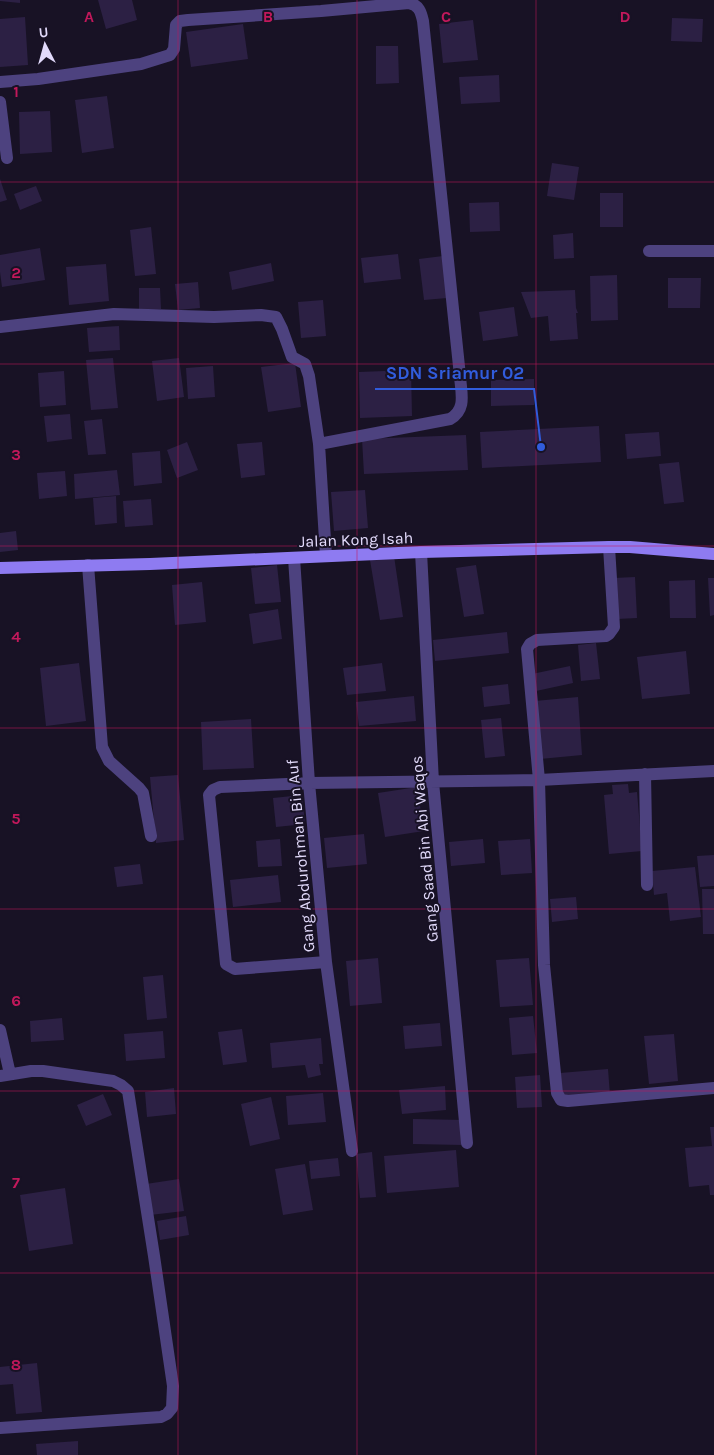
<svg xmlns="http://www.w3.org/2000/svg" width="714" height="1455" font-family="Karla,sans-serif">
  <style>
    .building { fill: #2c2044 }
    .lines { fill: none; stroke-linecap: round; stroke-linejoin: round }
    .street { stroke: #4d427f; stroke-width: 12 }
    .secondary { stroke: #8e7bf1; stroke-width: 12 }
    .grid { fill: none; stroke: #c2185b; stroke-width: 1; stroke-opacity: 0.55 }
    .labels { text-anchor: middle; stroke-width: 4; stroke-linejoin: round; paint-order: stroke }
    .street-label { font-size: 16px; fill: #e2dafb; stroke: #181225 }
    .grid-label { font-size: 16px; text-anchor: middle; font-weight: bold; fill: #c2185b; stroke: #181225; stroke-width: 4; stroke-linejoin: round; paint-order: stroke }
    .leader { fill: none; stroke: #315cdc; stroke-width: 2 }
    .callout-dot { fill: #315cdc; stroke: #181225; stroke-width: 2 }
    .callout-label { font-size: 18px; text-anchor: middle; font-weight: bold; fill: #315cdc; stroke: #181225; stroke-width: 4; stroke-linejoin: round; paint-order: stroke }
  </style>
  <rect width="100%" height="100%" fill="#181225"/>
  <path class="building" d="M 0,0 L 20,0 L 20,3 L 0,1 Z
    M 98,0 L 132,0 L 137,20 L 106,29 Z
    M 25,17 L 28,65 L 0,67 L 0,19 Z
    M 672,18 L 703,19 L 702,42 L 671,41 Z
    M 473,20 L 478,60 L 443,63 L 439,24 Z
    M 243,24 L 248,59 L 191,67 L 186,32 Z
    M 376,46 L 398,46 L 399,83 L 376,84 Z
    M 499,75 L 500,102 L 461,104 L 459,77 Z
    M 107,96 L 114,148 L 82,153 L 75,100 Z
    M 50,111 L 52,152 L 20,154 L 19,112 Z
    M 552,163 L 579,167 L 574,200 L 547,196 Z
    M 0,179 L 7,200 L 0,202 Z
    M 36,186 L 42,201 L 20,210 L 14,194 Z
    M 600,193 L 623,193 L 623,227 L 600,227 Z
    M 499,202 L 500,231 L 470,232 L 469,203 Z
    M 151,227 L 156,274 L 135,276 L 130,230 Z
    M 573,233 L 574,258 L 554,259 L 553,235 Z
    M 40,248 L 45,280 L 2,287 L 0,272 L 0,255 Z
    M 398,254 L 401,279 L 364,283 L 361,258 Z
    M 443,256 L 447,298 L 424,300 L 419,259 Z
    M 271,263 L 274,281 L 232,290 L 229,272 Z
    M 106,264 L 109,301 L 69,305 L 66,267 Z
    M 617,275 L 618,320 L 591,321 L 590,276 Z
    M 668,278 L 701,278 L 700,308 L 668,308 Z
    M 198,282 L 200,308 L 178,310 L 175,284 Z
    M 139,288 L 160,288 L 161,309 L 139,310 Z
    M 575,290 L 576,308 L 578,313 L 576,313 L 578,339 L 550,341 L 548,316 L 531,318 L 521,292 Z
    M 323,300 L 326,336 L 301,338 L 298,302 Z
    M 514,307 L 518,336 L 483,341 L 479,312 Z
    M 119,326 L 120,350 L 89,352 L 87,328 Z
    M 113,358 L 118,408 L 91,410 L 86,360 Z
    M 179,358 L 184,397 L 157,401 L 152,361 Z
    M 295,363 L 301,407 L 268,412 L 261,367 Z
    M 213,366 L 215,397 L 188,399 L 186,368 Z
    M 411,370 L 412,416 L 360,418 L 359,372 Z
    M 64,371 L 66,405 L 40,407 L 38,373 Z
    M 534,379 L 534,405 L 491,406 L 491,380 Z
    M 70,414 L 72,439 L 47,442 L 44,416 Z
    M 102,419 L 106,454 L 88,455 L 84,421 Z
    M 599,426 L 601,462 L 482,468 L 480,432 Z
    M 659,432 L 661,456 L 627,459 L 625,434 Z
    M 466,435 L 468,470 L 364,474 L 362,439 Z
    M 187,442 L 198,470 L 177,478 L 167,450 Z
    M 262,442 L 265,475 L 241,478 L 237,444 Z
    M 160,451 L 162,483 L 134,486 L 132,453 Z
    M 679,462 L 684,502 L 664,504 L 659,464 Z
    M 117,470 L 120,495 L 75,499 L 74,474 Z
    M 65,471 L 67,496 L 39,499 L 37,473 Z
    M 365,490 L 368,528 L 334,531 L 331,492 Z
    M 116,496 L 117,523 L 95,525 L 93,498 Z
    M 151,499 L 153,525 L 125,527 L 123,501 Z
    M 16,531 L 18,550 L 0,552 L 0,533 Z
    M 394,556 L 403,617 L 380,620 L 370,560 Z
    M 277,565 L 281,602 L 255,604 L 251,568 Z
    M 476,565 L 484,614 L 464,617 L 456,568 Z
    M 635,577 L 637,618 L 617,619 L 614,578 Z
    M 708,578 L 714,578 L 714,615 L 710,616 Z
    M 695,580 L 696,618 L 670,618 L 669,581 Z
    M 202,582 L 206,622 L 175,625 L 172,585 Z
    M 278,609 L 282,639 L 253,644 L 249,614 Z
    M 507,632 L 509,653 L 435,661 L 433,640 Z
    M 596,643 L 600,679 L 581,681 L 578,645 Z
    M 686,651 L 690,694 L 642,699 L 637,657 Z
    M 79,663 L 86,721 L 46,726 L 40,668 Z
    M 382,663 L 386,691 L 347,695 L 343,668 Z
    M 570,666 L 573,683 L 536,691 L 532,674 Z
    M 508,684 L 510,704 L 484,707 L 482,687 Z
    M 414,696 L 416,721 L 359,726 L 356,702 Z
    M 578,697 L 582,755 L 540,759 L 535,701 Z
    M 501,718 L 505,756 L 485,758 L 481,720 Z
    M 251,719 L 254,768 L 203,770 L 201,722 Z
    M 178,775 L 184,840 L 156,843 L 150,777 Z
    M 628,784 L 629,793 L 637,792 L 642,851 L 609,854 L 604,795 L 613,794 L 612,785 Z
    M 417,787 L 424,831 L 385,837 L 378,793 Z
    M 302,795 L 305,824 L 276,827 L 273,798 Z
    M 364,834 L 367,864 L 327,868 L 324,838 Z
    M 280,839 L 282,866 L 258,867 L 256,841 Z
    M 483,839 L 485,863 L 451,866 L 449,842 Z
    M 530,839 L 532,873 L 501,875 L 498,841 Z
    M 714,855 L 714,886 L 700,887 L 697,856 Z
    M 140,864 L 143,884 L 117,887 L 114,867 Z
    M 695,867 L 701,917 L 670,921 L 667,893 L 654,895 L 652,871 Z
    M 278,875 L 281,902 L 233,907 L 230,880 Z
    M 702,889 L 714,889 L 714,934 L 703,934 Z
    M 576,897 L 578,919 L 552,922 L 550,899 Z
    M 378,958 L 382,1003 L 350,1006 L 346,961 Z
    M 529,958 L 533,1005 L 500,1007 L 496,960 Z
    M 163,975 L 167,1018 L 147,1020 L 143,977 Z
    M 533,1016 L 537,1053 L 512,1055 L 509,1018 Z
    M 62,1018 L 64,1040 L 31,1042 L 30,1021 Z
    M 440,1023 L 442,1046 L 405,1049 L 403,1026 Z
    M 242,1029 L 247,1062 L 223,1065 L 218,1032 Z
    M 163,1031 L 165,1058 L 126,1061 L 124,1034 Z
    M 674,1034 L 678,1081 L 649,1084 L 644,1036 Z
    M 321,1038 L 323,1064 L 319,1064 L 321,1075 L 308,1078 L 305,1065 L 272,1068 L 270,1043 Z
    M 608,1069 L 610,1095 L 562,1100 L 560,1073 Z
    M 540,1075 L 542,1107 L 517,1108 L 515,1077 Z
    M 445,1086 L 446,1110 L 402,1114 L 399,1090 Z
    M 174,1088 L 176,1114 L 147,1117 L 145,1092 Z
    M 323,1093 L 326,1122 L 288,1125 L 286,1096 Z
    M 103,1094 L 112,1115 L 86,1126 L 77,1105 Z
    M 271,1097 L 280,1139 L 250,1146 L 241,1104 Z
    M 413,1119 L 464,1120 L 463,1145 L 413,1144 Z
    M 710,1127 L 714,1127 L 714,1195 L 710,1195 L 709,1185 L 689,1187 L 685,1148 L 712,1146 Z
    M 456,1150 L 459,1187 L 387,1193 L 384,1156 Z
    M 372,1152 L 376,1197 L 360,1198 L 356,1154 Z
    M 338,1158 L 340,1176 L 311,1179 L 309,1161 Z
    M 305,1164 L 313,1210 L 283,1215 L 275,1169 Z
    M 179,1179 L 184,1211 L 150,1215 L 146,1184 Z
    M 65,1188 L 73,1244 L 29,1251 L 20,1195 Z
    M 186,1216 L 189,1235 L 160,1240 L 157,1221 Z
    M 37,1363 L 42,1412 L 16,1414 L 13,1384 L 0,1385 L 0,1367 Z
    M 78,1441 L 78,1455 L 37,1455 L 36,1444 Z"/>
  <g class="lines">
    <path class="street" d="M 0,82 L 38,79 L 141,64 L 170,55 L 174,49 L 176,25 L 180,21 L 188,20 L 321,11 L 409,3 C 419,5 421,12 423,21 L 460,376 C 461,393 467,409 450,419 L 319,444
      M 0,102 L 7,158
      M 649,251 L 714,251
      M 0,327 L 114,314 L 214,317 L 261,315 L 276,317 L 282,329 L 292,357 L 305,364 L 309,376 L 319,444 L 326,556
      M 609,547 L 614,627 L 609,634 L 606,636 L 537,640 L 530,644 L 527,649 L 539,780 L 544,965 L 557,1093 L 561,1100 L 568,1101 L 714,1088
      M 421,552 L 433,782 L 467,1143
      M 294,558 L 309,783 L 326,962 L 352,1151
      M 88,565 L 102,747 L 109,761 L 139,788 L 143,793 L 151,836
      M 645,774 L 647,885
      M 326,962 L 235,969 L 226,964 L 209,795 L 213,790 L 220,787 L 309,783 L 539,780 L 714,771
      M 0,1030 L 10,1074
      M 0,1076 L 31,1071 L 43,1071 L 113,1081 L 121,1085 L 128,1091 L 154,1256 L 173,1386 L 172,1408 L 167,1414 L 161,1417 L 0,1428"/>
    <path class="secondary" d="M 0,568 L 150,564 L 421,552 L 609,547 L 630,547 L 714,554"/>
  </g>
  <path class="grid" d="M 178,0 L 178,1455M 357,0 L 357,1455M 536,0 L 536,1455M 0,182 L 714,182M 0,364 L 714,364M 0,546 L 714,546M 0,728 L 714,728M 0,909 L 714,909M 0,1091 L 714,1091M 0,1273 L 714,1273"/>
  <g class="labels">
    <g class="street-label">
      <text transform="translate(356 539) rotate(-2)" y="6">Jalan Kong Isah</text>
      <text transform="translate(424 849) rotate(-95)" y="6">Gang Saad Bin Abi Waqos</text>
      <text transform="translate(300 856) rotate(-95)" y="6">Gang Abdurohman Bin Auf</text>
    </g>
  </g>
  <g class="grid-label">
    <text x="89" y="22">A</text>
    <text x="268" y="22">B</text>
    <text x="446" y="22">C</text>
    <text x="625" y="22">D</text>
    <text x="16" y="97">1</text>
    <text x="16" y="278">2</text>
    <text x="16" y="460">3</text>
    <text x="16" y="642">4</text>
    <text x="16" y="824">5</text>
    <text x="16" y="1006">6</text>
    <text x="16" y="1188">7</text>
    <text x="16" y="1370">8</text>
  </g>
  <path class="leader" d="M541 447L534 389H375"/>
  <circle class="callout-dot" cx="541" cy="447" r="5"/>
  <g class="callout-label">
    <text x="455" y="379">SDN Sriamur 02</text>
  </g>
  <g transform="translate(45 45) rotate(354)" stroke="#181225" stroke-width="4" paint-order="stroke">
  <path d="M0-4L9 19L0 12L-9 19Z" fill="#e2dafb"/>
  <text y="-8" font-size="14" font-weight="bold" text-anchor="middle" fill="#e2dafb">U</text>
  </g>
</svg>
